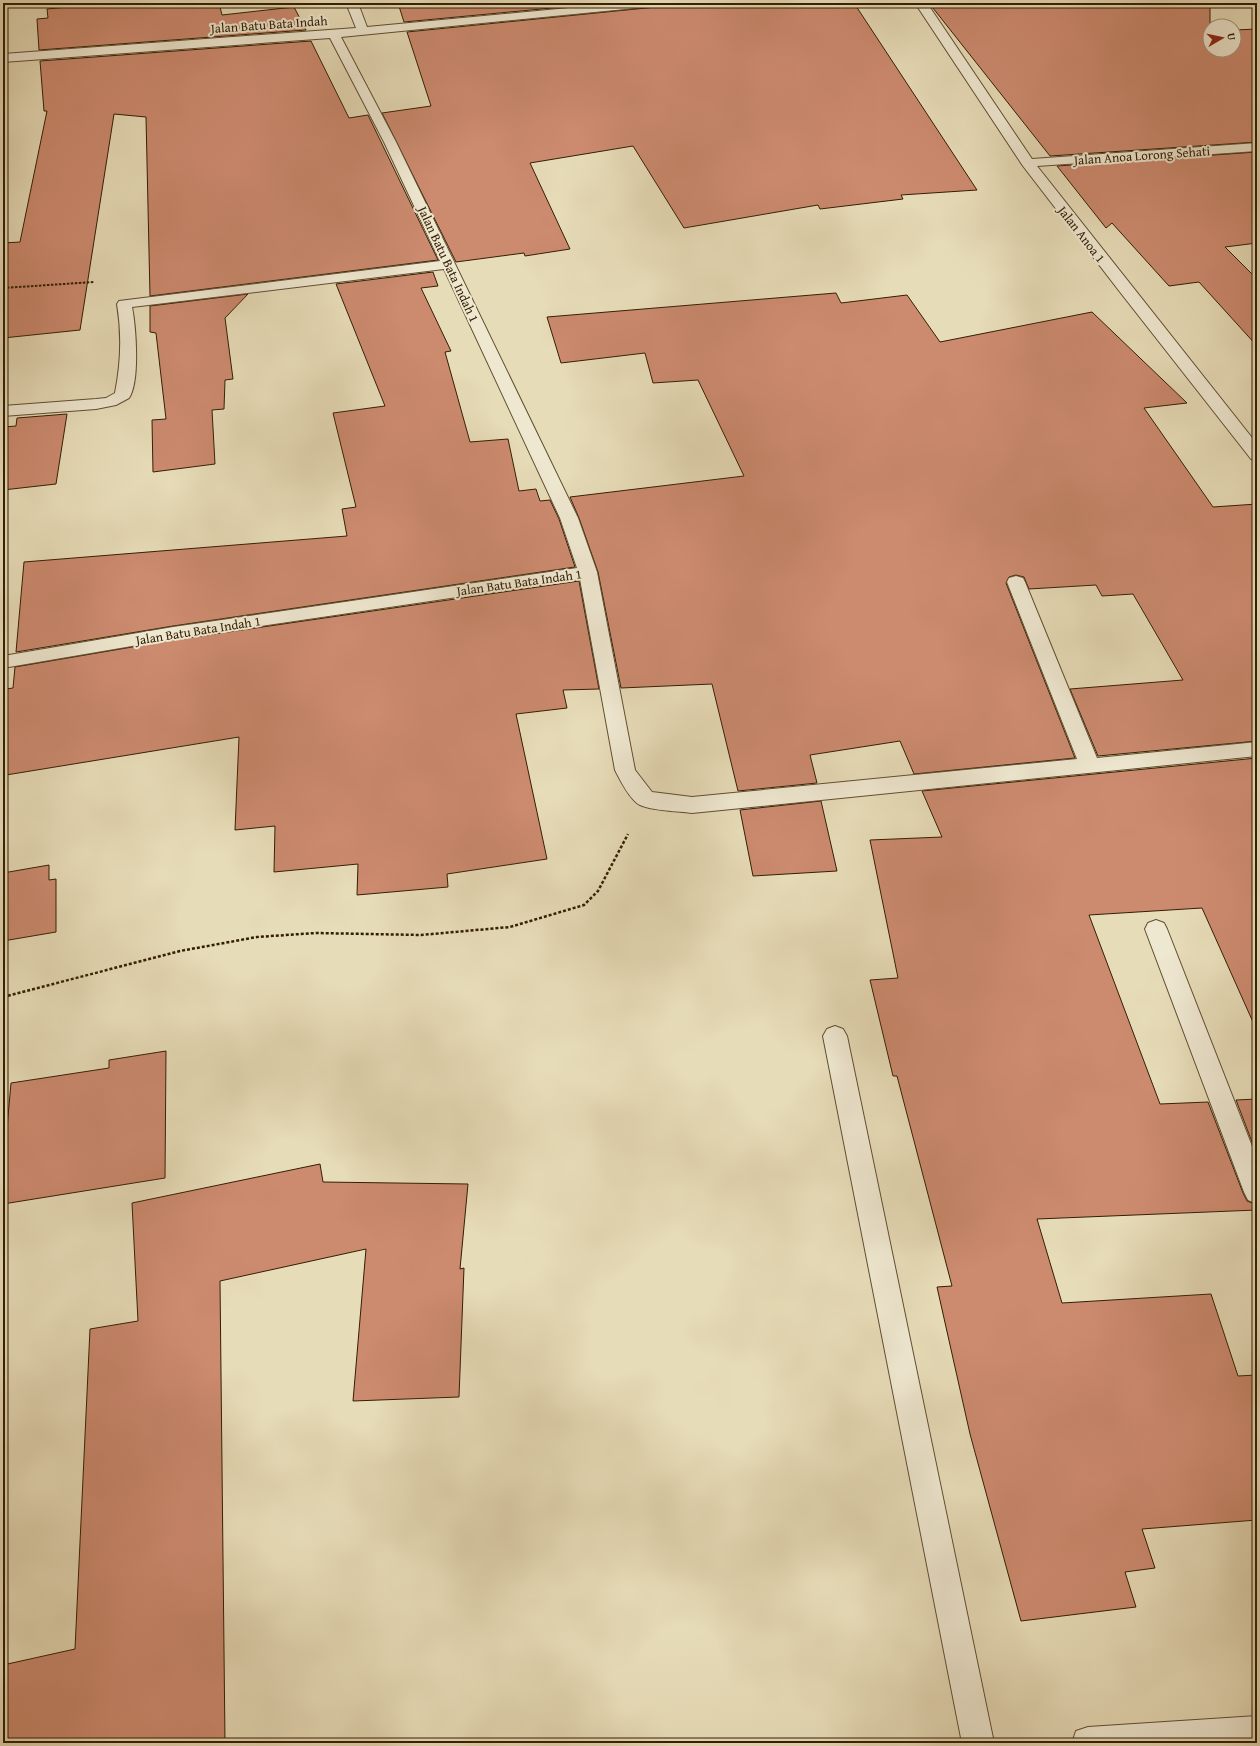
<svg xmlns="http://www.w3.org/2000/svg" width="1260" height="1746" font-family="'Gentium Book Plus',serif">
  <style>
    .building { fill: #cc8a6f; stroke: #331e03 }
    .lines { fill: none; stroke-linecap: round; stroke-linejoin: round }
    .street-casing { stroke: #604e30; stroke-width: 2 }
    .path-far1 { stroke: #331e03; stroke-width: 2; stroke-dasharray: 2.5 1.5; stroke-linecap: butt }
    .path { stroke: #331e03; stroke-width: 2.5; stroke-dasharray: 3 2; stroke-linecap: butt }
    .street { fill: #efe8d1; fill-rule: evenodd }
    .labels { text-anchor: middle; stroke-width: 4; stroke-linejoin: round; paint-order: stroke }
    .far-street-label { font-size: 13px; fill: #331e03; stroke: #efe8d1 }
  </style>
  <rect width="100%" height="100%" fill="#e7dcb8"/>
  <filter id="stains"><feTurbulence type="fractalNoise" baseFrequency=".005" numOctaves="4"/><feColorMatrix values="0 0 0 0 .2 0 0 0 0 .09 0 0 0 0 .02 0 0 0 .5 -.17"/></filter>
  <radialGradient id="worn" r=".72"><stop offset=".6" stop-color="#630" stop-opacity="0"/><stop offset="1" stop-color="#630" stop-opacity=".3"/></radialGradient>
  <path class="building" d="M 110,3 L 219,3 L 222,15 L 294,7 L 306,30 L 39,50 L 37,19 L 48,18 L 47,9 Z
    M 398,3 L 605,3 L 404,22 Z
    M 663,3 L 854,3 L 977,190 L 901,195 L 903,199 L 820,209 L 818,205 L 684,228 L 633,146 L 530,163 L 570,249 L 525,256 L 524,253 L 456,262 L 382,113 L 431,106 L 407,32 L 656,7 Z
    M 929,3 L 1210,3 L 1210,50 L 1234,50 L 1234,30 L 1257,29 L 1257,142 L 1050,156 Z
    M 311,41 L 349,118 L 368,115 L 438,260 L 150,296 L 146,117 L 114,114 L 80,330 L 3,338 L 3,243 L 20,242 L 47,111 L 44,111 L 40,61 Z
    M 1257,152 L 1257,243 L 1225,247 L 1257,279 L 1257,346 L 1199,282 L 1169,286 L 1112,223 L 1106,228 L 1057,166 Z
    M 433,272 L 438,286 L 421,288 L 451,351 L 445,352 L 470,442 L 508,439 L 519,491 L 536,489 L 540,501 L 550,500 L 559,519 L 575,567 L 173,626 L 16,652 L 24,562 L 347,536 L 342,509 L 356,507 L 333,413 L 385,406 L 336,284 Z
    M 836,293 L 841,303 L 907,295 L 940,342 L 1092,312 L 1187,403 L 1144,408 L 1213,507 L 1257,504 L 1257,741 L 1098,756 L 1070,689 L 1183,680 L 1133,594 L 1102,596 L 1096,585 L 1029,589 L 1024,577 L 1016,575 L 1009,577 L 1006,583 L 1075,758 L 914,774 L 900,741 L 810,755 L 817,783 L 738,791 L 712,684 L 621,688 L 598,572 L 579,518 L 570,497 L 744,476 L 698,380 L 653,383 L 645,353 L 561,363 L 547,317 Z
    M 248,294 L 225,318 L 233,379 L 225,380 L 224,409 L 212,410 L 215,464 L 153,472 L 152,420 L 166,419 L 156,333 L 150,332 L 150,306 Z
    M 67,414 L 56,484 L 3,490 L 3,427 L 16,426 L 17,418 Z
    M 579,581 L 599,689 L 563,690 L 567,708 L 516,714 L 547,859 L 447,874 L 448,887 L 357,895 L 358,864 L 274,872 L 275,826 L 235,830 L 239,737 L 6,775 L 6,689 L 13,688 L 15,667 L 173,640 Z
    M 1257,758 L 1257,1031 L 1202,908 L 1089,915 L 1160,1104 L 1208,1102 L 1243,1193 L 1247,1201 L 1257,1205 L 1257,1210 L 1037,1219 L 1062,1303 L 1211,1294 L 1238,1376 L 1257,1375 L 1257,1520 L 1142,1529 L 1155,1568 L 1125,1572 L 1136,1607 L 1021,1621 L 970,1434 L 937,1287 L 952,1286 L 897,1076 L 893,1076 L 870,980 L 898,978 L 870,840 L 942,837 L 922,791 Z
    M 821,801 L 837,871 L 753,876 L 740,810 Z
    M 49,865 L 49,880 L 56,879 L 56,932 L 3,941 L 3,873 Z
    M 166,1051 L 165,1178 L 3,1204 L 3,1173 L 11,1083 L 109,1068 L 109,1060 Z
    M 1257,1099 L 1257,1155 L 1236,1100 Z
    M 320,1164 L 323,1182 L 468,1184 L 460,1269 L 464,1268 L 459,1397 L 353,1401 L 366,1249 L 220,1281 L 225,1743 L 3,1743 L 3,1665 L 75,1649 L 90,1329 L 138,1321 L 132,1203 Z"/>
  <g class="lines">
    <g class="street-casing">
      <path id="street" d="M 346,3 L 358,3 L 367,27 L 621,3 L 662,3 L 656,6 L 341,37 L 396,142 L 578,518 L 597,572 L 635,770 L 652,792 L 692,797 L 1077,759 L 1007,582 L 1009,578 L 1016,576 L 1023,578 L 1025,582 L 1097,758 L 1257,742 L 1257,756 L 692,813 C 678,811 653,811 640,805 C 630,800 620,780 615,770 L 580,579 L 173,639 L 3,668 L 3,656 L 173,627 L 577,568 L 560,518 L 444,269 L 132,307 C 136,327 140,382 129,398 L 116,405 L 96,409 L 3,416 L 3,406 L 96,399 L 106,398 L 115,393 C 121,363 122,334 117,304 L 119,301 L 440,261 L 384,142 L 330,38 L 3,62 L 3,54 L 356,28 Z
        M 915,3 L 927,3 L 1032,159 L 1257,143 L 1257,151 L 1037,166 L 1257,444 L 1257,460 L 1251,459 L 1120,292 L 1023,166 Z
        M 1247,3 L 1257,3 L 1257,9 Z
        M 1156,920 L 1164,923 L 1167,929 L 1257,1159 L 1257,1204 L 1248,1200 L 1244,1192 L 1145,929 L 1148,923 Z
        M 835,1026 L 843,1029 L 847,1036 L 994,1743 L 962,1743 L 823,1036 L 827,1029 Z
        M 1257,1716 L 1257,1743 L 1072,1743 L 1076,1731 L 1088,1727 Z"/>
    </g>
    <path class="path-far1" d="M 3,288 L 94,282"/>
    <path class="path" d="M 3,997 L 180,951 L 257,937 L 316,933 L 421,935 L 510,927 L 584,905 L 598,891 L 628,834"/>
    <use href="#street" class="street"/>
  </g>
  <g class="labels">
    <g class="far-street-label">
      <text transform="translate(269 24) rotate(-4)" y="5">Jalan Batu Bata Indah</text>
      <text transform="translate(1142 155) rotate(-4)" y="5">Jalan Anoa Lorong Sehati</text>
      <text transform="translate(1082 234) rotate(52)" y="5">Jalan Anoa 1</text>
      <text transform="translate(449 264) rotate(65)" y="5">Jalan Batu Bata Indah 1</text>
      <text transform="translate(519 582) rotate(-8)" y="5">Jalan Batu Bata Indah 1</text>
      <text transform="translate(198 630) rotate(-9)" y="5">Jalan Batu Bata Indah 1</text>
    </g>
  </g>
  <rect width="1260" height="1746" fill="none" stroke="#e7dcb8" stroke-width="16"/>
  <rect x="4" y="4" width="1252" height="1738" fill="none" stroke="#331e03" stroke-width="2"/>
  <rect x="8" y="8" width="1244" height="1730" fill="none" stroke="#331e03"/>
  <g transform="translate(1222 38) rotate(81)"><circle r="19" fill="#efe8d1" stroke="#a4977f"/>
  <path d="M0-3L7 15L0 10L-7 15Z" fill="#8f2418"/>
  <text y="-6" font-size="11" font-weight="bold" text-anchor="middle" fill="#331e03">U</text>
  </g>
  <rect width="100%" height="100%" filter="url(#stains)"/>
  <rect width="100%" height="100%" fill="url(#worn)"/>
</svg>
